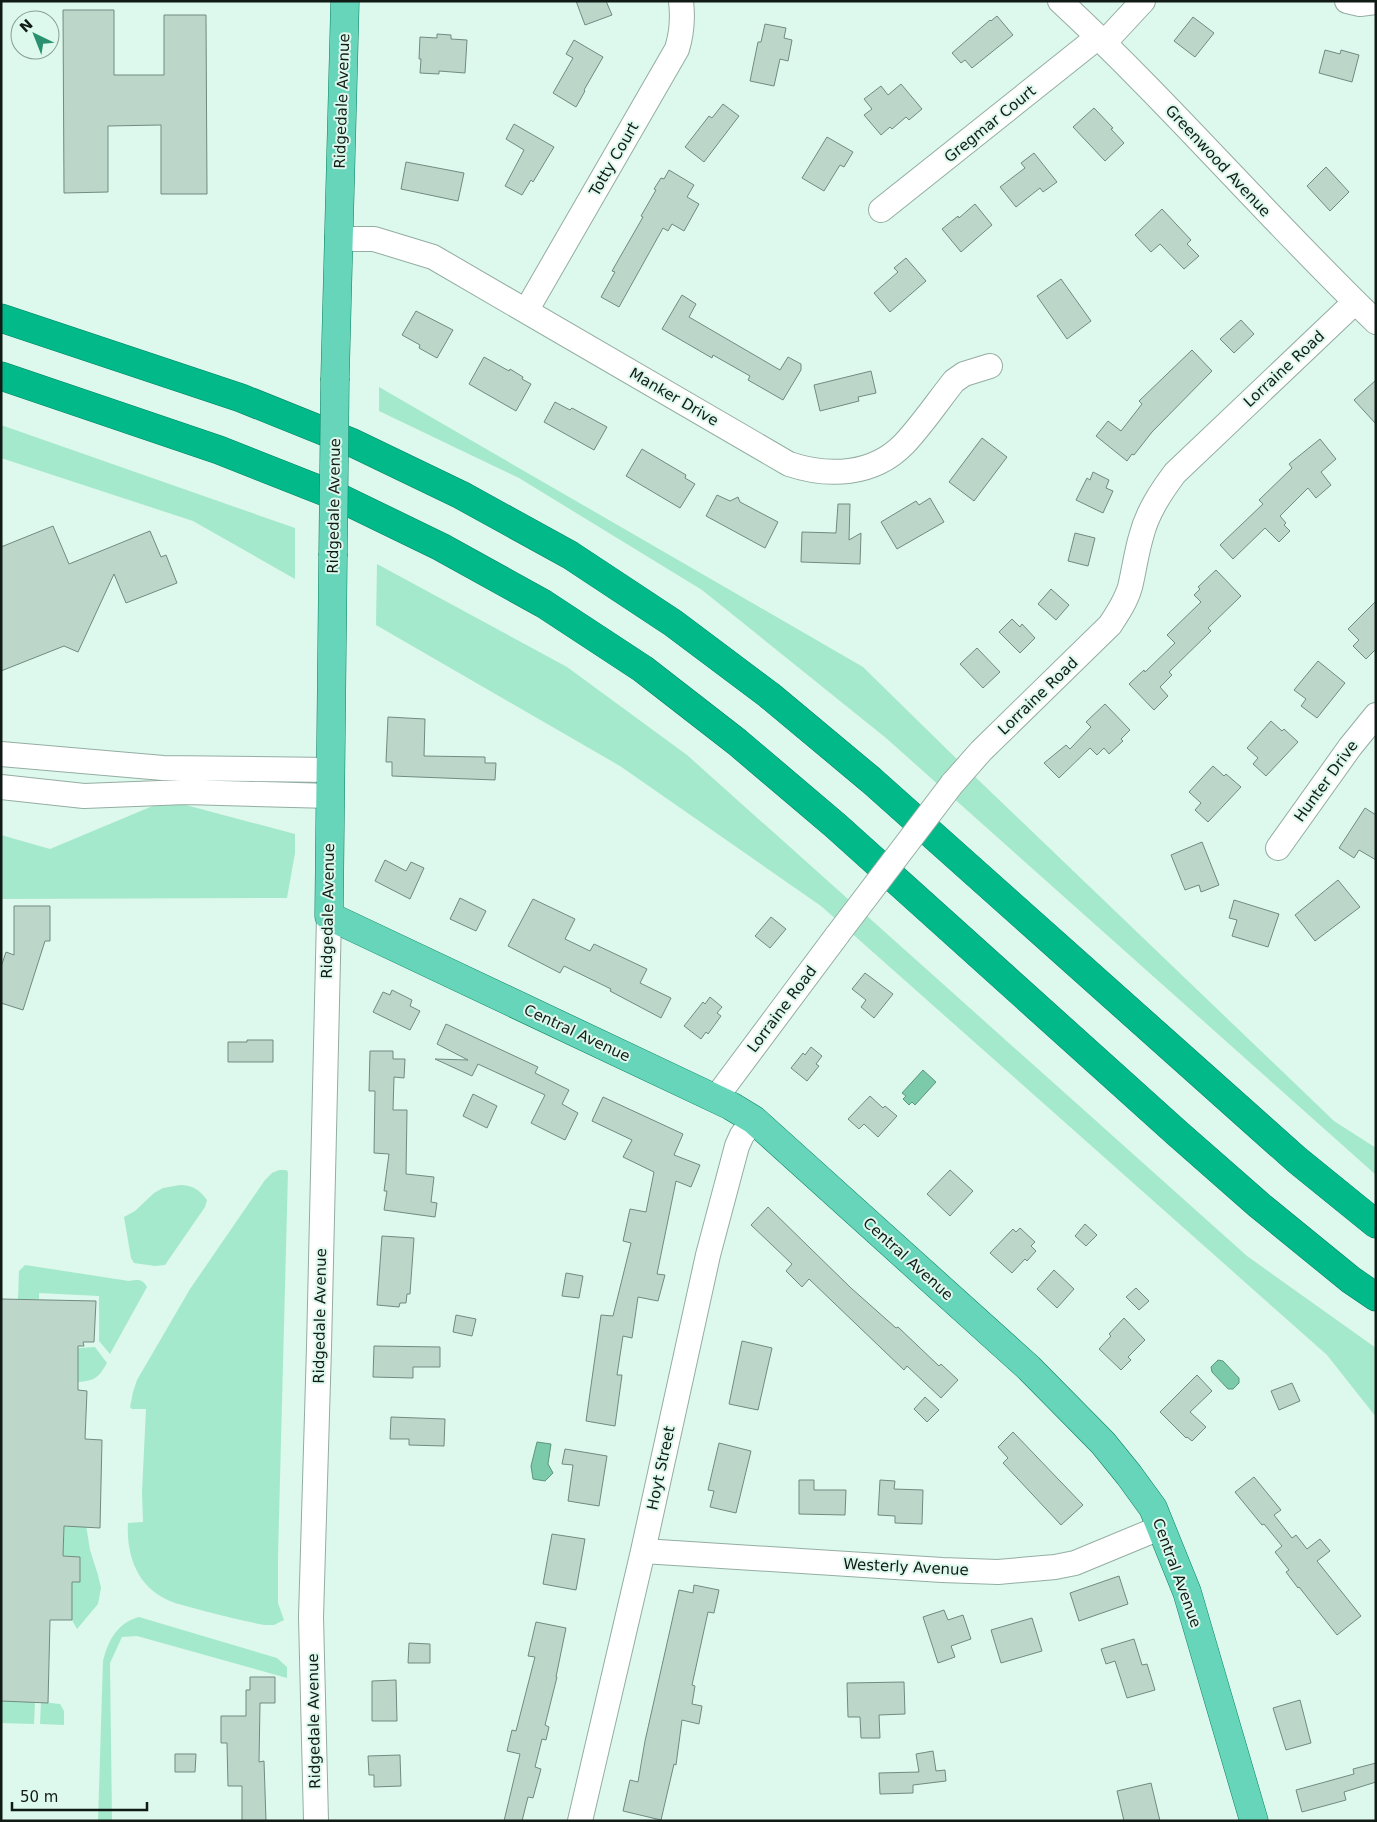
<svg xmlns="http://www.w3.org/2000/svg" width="1377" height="1822" font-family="'DejaVu Sans',sans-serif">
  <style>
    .green { fill: #a5e9cc }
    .water { fill: #7bcaaa; stroke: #5b967e }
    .building { fill: #bcd6ca; stroke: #728b80 }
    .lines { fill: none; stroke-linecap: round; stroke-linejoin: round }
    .minor-casing { stroke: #94ada2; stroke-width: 26 }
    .major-casing { stroke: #078261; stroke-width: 29 }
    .highway-casing { stroke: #078261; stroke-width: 29 }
    .minor { stroke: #fff; stroke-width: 24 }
    .major { stroke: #67d5b9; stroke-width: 28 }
    .highway { stroke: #02b98a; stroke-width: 28 }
    .minor-bridge-casing { stroke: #94ada2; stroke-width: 26; stroke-linecap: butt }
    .major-bridge-casing { stroke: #078261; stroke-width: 29; stroke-linecap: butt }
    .minor-bridge { stroke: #fff; stroke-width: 24 }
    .major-bridge { stroke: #67d5b9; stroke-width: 28 }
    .labels { text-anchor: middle; stroke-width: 4; stroke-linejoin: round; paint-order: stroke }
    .street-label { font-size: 15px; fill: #111b16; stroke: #ddf8ec }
  </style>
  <rect width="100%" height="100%" fill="#ddf8ec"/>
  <path class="green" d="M 379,387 L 863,667 L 968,770 L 1334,1121 L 1376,1148 L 1376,1175 L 886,738 L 702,590 L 519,478 L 379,411 Z
    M 1,425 L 295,528 L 295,579 L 193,521 L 1,458 Z
    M 377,564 L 567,667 L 687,755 L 1247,1256 L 1376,1348 L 1376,1417 L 1327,1355 L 821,906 L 620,766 L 376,625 Z
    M 167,800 L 295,834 L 295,853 L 287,898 L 1,899 L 1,835 L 50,849 Z
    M 279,1170 L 286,1170 L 288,1172 L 278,1556 L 278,1603 L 284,1620 L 274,1625 L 264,1625 C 244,1621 224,1616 204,1611 C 195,1608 184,1606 175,1603 C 139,1591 126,1558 128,1523 L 143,1522 L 142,1492 L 146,1409 L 132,1409 L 130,1407 L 133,1392 L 137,1380 L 190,1289 L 265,1180 L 272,1173 Z
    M 180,1185 C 192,1185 200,1190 207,1200 L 205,1207 L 165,1265 L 155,1266 L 134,1263 L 131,1258 L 124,1217 L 135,1211 L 154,1193 L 163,1188 Z
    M 25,1265 L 129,1281 C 137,1279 143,1279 147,1287 L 110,1354 L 99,1341 L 99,1296 L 39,1293 L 39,1299 L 18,1299 L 19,1271 Z
    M 95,1347 L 107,1363 C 99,1377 95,1381 78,1382 L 78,1348 Z
    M 65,1494 L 82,1500 L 90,1550 L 98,1575 L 101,1588 L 98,1604 L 77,1629 L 72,1620 L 72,1582 L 80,1582 L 80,1557 L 63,1556 Z
    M 139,1617 L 277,1658 L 287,1667 L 287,1678 L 137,1636 L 122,1637 L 110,1663 L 112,1821 L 98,1821 L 103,1661 C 108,1641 117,1623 139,1617 Z
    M 1,1701 L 35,1702 L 34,1724 L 1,1723 Z
    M 41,1702 L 60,1704 L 64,1711 L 64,1725 L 40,1724 Z"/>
  <path class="water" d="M 923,1070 L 936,1082 L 915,1105 L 912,1102 L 909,1105 L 903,1099 L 906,1096 L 902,1093 Z
    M 1218,1360 L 1223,1361 L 1239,1378 L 1239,1383 L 1233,1389 L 1228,1389 L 1212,1372 L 1211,1367 Z
    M 537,1442 L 551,1444 L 548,1464 L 553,1473 L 545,1481 L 533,1479 L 531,1466 Z"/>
  <path class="building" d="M 576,1 L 606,1 L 612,15 L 585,25 Z
    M 63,10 L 114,10 L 114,75 L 164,75 L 164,15 L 206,15 L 207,194 L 161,194 L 161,125 L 108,126 L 108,192 L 64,193 Z
    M 997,16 L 1013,35 L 972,68 L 965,60 L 961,63 L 952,53 L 990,20 L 991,21 Z
    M 1193,17 L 1214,33 L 1195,57 L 1174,41 Z
    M 765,24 L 786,28 L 784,38 L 792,40 L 788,61 L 780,59 L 774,86 L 750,81 L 758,42 L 761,42 Z
    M 437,34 L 451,35 L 451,39 L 467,40 L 465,73 L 439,71 L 439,74 L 420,73 L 421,59 L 419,59 L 420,37 L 437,38 Z
    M 574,40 L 603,57 L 584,90 L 585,91 L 576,107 L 553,93 L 573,58 L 566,54 Z
    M 1325,50 L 1340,54 L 1341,50 L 1359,55 L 1352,82 L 1319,73 Z
    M 901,84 L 922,109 L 909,120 L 906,117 L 892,129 L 890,127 L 881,135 L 864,115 L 872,109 L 864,99 L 881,86 L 888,95 Z
    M 723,104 L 739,116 L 704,162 L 685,147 L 709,116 L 712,118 Z
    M 1094,108 L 1113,128 L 1111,129 L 1124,143 L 1105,161 L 1073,127 Z
    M 514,124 L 554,147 L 533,182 L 531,180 L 522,195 L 505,186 L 524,150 L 506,139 Z
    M 827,137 L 853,152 L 844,167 L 840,165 L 824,191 L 802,178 Z
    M 1034,153 L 1057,182 L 1043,192 L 1040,188 L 1016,207 L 1000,187 L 1025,168 L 1021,163 Z
    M 406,162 L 464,173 L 458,201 L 401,189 Z
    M 1326,167 L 1349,192 L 1330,211 L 1307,186 Z
    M 669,170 L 694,185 L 687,197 L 699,204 L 684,231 L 672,224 L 668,231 L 663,228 L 619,307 L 601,297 L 615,272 L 612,271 L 643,217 L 641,216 L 656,190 L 654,189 L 661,178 L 664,179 Z
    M 975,204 L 992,225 L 961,252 L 942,229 L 958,216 L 959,218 Z
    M 1162,209 L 1191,240 L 1187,244 L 1199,256 L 1184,269 L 1160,244 L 1151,252 L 1135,235 Z
    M 906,258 L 926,281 L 890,312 L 874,293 L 898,272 L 894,268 Z
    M 1061,279 L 1091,321 L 1067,339 L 1037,296 Z
    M 682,295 L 696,304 L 689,317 L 780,370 L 788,357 L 801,364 L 801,370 L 783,400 L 748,380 L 750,376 L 713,355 L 712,358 L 662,329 Z
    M 416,311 L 453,330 L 437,358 L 419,348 L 420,345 L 402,335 Z
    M 1241,320 L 1254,334 L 1234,353 L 1220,339 Z
    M 1192,350 L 1212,371 L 1152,432 L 1134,455 L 1132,454 L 1127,461 L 1096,436 L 1108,421 L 1121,431 L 1142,404 L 1139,401 Z
    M 484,357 L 509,371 L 510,369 L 523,377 L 522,379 L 531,384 L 516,411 L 469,384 Z
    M 871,371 L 876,393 L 858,397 L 859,401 L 820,411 L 814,385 Z
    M 1376,380 L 1376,424 L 1354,400 Z
    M 555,402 L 570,410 L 572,408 L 607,427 L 594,450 L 544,422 Z
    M 982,438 L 1007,457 L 974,501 L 949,482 Z
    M 1320,439 L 1336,459 L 1321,472 L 1331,485 L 1316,498 L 1308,488 L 1280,516 L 1286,523 L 1284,525 L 1290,531 L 1279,542 L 1265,528 L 1233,559 L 1220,545 L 1263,504 L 1259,500 L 1292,468 L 1289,464 Z
    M 642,449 L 686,475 L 685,478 L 695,484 L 680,508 L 626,476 Z
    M 1093,472 L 1109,480 L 1106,488 L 1113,491 L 1103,513 L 1076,500 L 1087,478 L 1090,480 Z
    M 717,495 L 730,501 L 738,497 L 740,502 L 778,522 L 765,548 L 706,516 Z
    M 930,498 L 944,522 L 897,549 L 881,522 L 916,501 L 919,505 Z
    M 838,504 L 850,504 L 849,540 L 861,533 L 860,564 L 801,562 L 802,532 L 836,533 Z
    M 53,526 L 69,564 L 150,531 L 161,557 L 166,555 L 177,583 L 126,603 L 114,574 L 78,652 L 64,646 L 1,671 L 1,547 Z
    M 1075,533 L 1095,538 L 1088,566 L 1068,561 Z
    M 1216,570 L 1241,596 L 1208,628 L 1211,631 L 1169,672 L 1172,675 L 1160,687 L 1168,696 L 1154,710 L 1129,684 L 1144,670 L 1145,672 L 1175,643 L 1167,635 L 1201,602 L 1194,595 L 1200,589 L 1198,587 Z
    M 1051,589 L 1069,605 L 1056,620 L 1038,604 Z
    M 1376,601 L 1376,649 L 1366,659 L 1353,646 L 1359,640 L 1348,629 Z
    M 1012,619 L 1020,627 L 1022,624 L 1035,638 L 1020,653 L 999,632 Z
    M 977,648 L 1000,672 L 983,688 L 960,664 Z
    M 1318,661 L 1345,683 L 1317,718 L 1301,706 L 1306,699 L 1294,690 Z
    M 1105,704 L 1130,730 L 1121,739 L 1123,741 L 1109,754 L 1104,748 L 1097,755 L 1090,748 L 1059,778 L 1044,763 L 1066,745 L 1070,749 L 1091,727 L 1086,722 Z
    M 388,717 L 425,719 L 424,756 L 485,757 L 485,763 L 496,763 L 495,780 L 392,776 L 392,762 L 386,762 Z
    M 1271,721 L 1282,731 L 1284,729 L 1298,742 L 1266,776 L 1253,764 L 1258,758 L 1247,748 Z
    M 1213,766 L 1224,776 L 1226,774 L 1241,787 L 1208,822 L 1195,810 L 1201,803 L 1189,792 Z
    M 1365,808 L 1376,815 L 1376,860 L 1359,850 L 1354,858 L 1339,848 Z
    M 1202,842 L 1219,885 L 1201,892 L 1199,885 L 1185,890 L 1171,855 Z
    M 385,860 L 406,871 L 411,862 L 424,868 L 410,899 L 375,881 Z
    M 1338,880 L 1360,907 L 1315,941 L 1295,915 Z
    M 460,898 L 486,911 L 476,931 L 450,919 Z
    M 533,899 L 575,919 L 565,939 L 590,951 L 594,944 L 647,969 L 640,983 L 671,998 L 661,1018 L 610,991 L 611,989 L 564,966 L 560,973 L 508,946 Z
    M 1234,900 L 1279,914 L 1268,947 L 1232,936 L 1237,920 L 1229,918 Z
    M 14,906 L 50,906 L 50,941 L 45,941 L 23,1010 L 1,1003 L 1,967 L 6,952 L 14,955 Z
    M 771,917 L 786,929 L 770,948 L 755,936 Z
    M 865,973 L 893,994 L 874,1018 L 861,1007 L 866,1000 L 852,989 Z
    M 392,990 L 412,1000 L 410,1006 L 420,1011 L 410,1030 L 373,1012 L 383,992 L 390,995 Z
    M 710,997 L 722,1007 L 717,1013 L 721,1016 L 708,1034 L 706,1032 L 701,1039 L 684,1026 L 703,1002 L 705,1004 Z
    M 446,1024 L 538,1067 L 535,1073 L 569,1090 L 562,1104 L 578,1113 L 565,1140 L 531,1123 L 545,1095 L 478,1064 L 472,1076 L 435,1059 L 468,1060 L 437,1044 Z
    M 247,1040 L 273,1040 L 273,1062 L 228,1062 L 228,1042 L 247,1042 Z
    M 811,1047 L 822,1056 L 816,1064 L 819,1066 L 807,1081 L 791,1068 L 803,1053 L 805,1055 Z
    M 370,1051 L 393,1051 L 393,1059 L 405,1059 L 404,1078 L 394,1077 L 393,1110 L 407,1110 L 406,1174 L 434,1177 L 431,1202 L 437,1203 L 435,1217 L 384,1210 L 387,1191 L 384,1191 L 389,1154 L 374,1153 L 375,1091 L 369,1091 Z
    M 473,1094 L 497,1106 L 487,1128 L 463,1116 Z
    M 870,1096 L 883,1108 L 885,1106 L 897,1116 L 878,1137 L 864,1124 L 859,1129 L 848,1119 Z
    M 603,1097 L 683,1134 L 674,1155 L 700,1165 L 691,1187 L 676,1181 L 657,1274 L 665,1275 L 658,1301 L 638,1297 L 632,1338 L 623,1336 L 617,1375 L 622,1375 L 615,1426 L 586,1421 L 601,1315 L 613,1316 L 631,1243 L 623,1241 L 630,1209 L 646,1212 L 654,1172 L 623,1157 L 632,1140 L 592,1121 Z
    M 950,1170 L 973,1191 L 950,1216 L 927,1194 Z
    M 768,1207 L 851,1288 L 896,1328 L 898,1327 L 939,1366 L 941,1364 L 958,1380 L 941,1398 L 907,1366 L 904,1370 L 809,1279 L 802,1287 L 786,1271 L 792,1264 L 751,1225 Z
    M 1085,1224 L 1097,1235 L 1086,1246 L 1075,1236 Z
    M 1020,1228 L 1035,1242 L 1031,1246 L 1036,1251 L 1027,1261 L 1025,1259 L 1012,1273 L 990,1253 L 1013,1229 L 1016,1232 Z
    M 382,1236 L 414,1238 L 410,1294 L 407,1294 L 406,1303 L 400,1303 L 399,1307 L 377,1305 Z
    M 1054,1270 L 1074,1289 L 1057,1308 L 1037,1289 Z
    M 566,1273 L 583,1276 L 579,1298 L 562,1296 Z
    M 1136,1288 L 1149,1301 L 1139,1310 L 1126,1297 Z
    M 1,1299 L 96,1301 L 94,1342 L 83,1342 L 84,1346 L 78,1346 L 78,1390 L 87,1391 L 85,1439 L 102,1440 L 100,1528 L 64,1526 L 63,1556 L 80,1557 L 80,1582 L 72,1582 L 72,1620 L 50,1620 L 48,1703 L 1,1701 Z
    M 456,1315 L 476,1319 L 472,1336 L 453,1332 Z
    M 1124,1318 L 1145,1340 L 1128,1357 L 1131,1360 L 1121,1370 L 1099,1349 L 1111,1336 L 1109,1334 Z
    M 742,1341 L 772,1348 L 758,1410 L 729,1404 Z
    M 374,1346 L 440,1347 L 440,1367 L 413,1367 L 413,1378 L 373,1377 Z
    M 1197,1375 L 1212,1391 L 1190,1412 L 1206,1427 L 1192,1441 L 1187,1437 L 1186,1438 L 1160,1412 Z
    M 1292,1383 L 1300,1401 L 1279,1410 L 1271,1391 Z
    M 925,1397 L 939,1410 L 927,1422 L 914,1409 Z
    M 391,1417 L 445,1419 L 444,1446 L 409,1445 L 409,1439 L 390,1439 Z
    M 1013,1432 L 1083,1505 L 1061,1525 L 1003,1463 L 1008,1458 L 998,1447 Z
    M 719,1443 L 751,1451 L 736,1513 L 710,1507 L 714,1491 L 708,1490 Z
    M 565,1449 L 607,1456 L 599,1506 L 568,1501 L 573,1465 L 562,1464 Z
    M 1254,1477 L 1281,1510 L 1274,1515 L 1292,1538 L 1296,1535 L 1307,1549 L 1320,1539 L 1330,1551 L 1317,1561 L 1361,1616 L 1337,1635 L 1299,1587 L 1298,1588 L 1286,1572 L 1289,1570 L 1275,1552 L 1282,1546 L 1264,1524 L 1262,1525 L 1235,1492 Z
    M 799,1480 L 814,1480 L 814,1490 L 846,1490 L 845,1515 L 799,1514 Z
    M 880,1480 L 895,1481 L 894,1489 L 923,1490 L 922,1524 L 895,1523 L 895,1516 L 878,1515 Z
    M 552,1534 L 585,1539 L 576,1590 L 543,1584 Z
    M 1119,1576 L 1128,1604 L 1079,1621 L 1070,1593 Z
    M 694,1585 L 719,1590 L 714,1613 L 708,1612 L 692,1685 L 695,1686 L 692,1704 L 702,1706 L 699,1724 L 682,1720 L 676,1765 L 674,1764 L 661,1820 L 623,1811 L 630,1780 L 638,1782 L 645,1741 L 679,1590 L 693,1593 Z
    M 944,1610 L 948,1620 L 963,1615 L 971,1639 L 951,1646 L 955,1657 L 938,1663 L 923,1617 Z
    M 1032,1618 L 1042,1651 L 1001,1663 L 991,1630 Z
    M 536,1622 L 566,1628 L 556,1677 L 557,1677 L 545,1725 L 549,1727 L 546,1740 L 542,1739 L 535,1767 L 541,1769 L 533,1798 L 528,1797 L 522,1821 L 504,1821 L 520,1754 L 507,1751 L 512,1730 L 516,1731 L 535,1657 L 528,1656 Z
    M 1134,1639 L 1142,1665 L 1147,1664 L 1155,1690 L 1127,1698 L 1115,1661 L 1106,1664 L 1101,1649 Z
    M 409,1643 L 430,1644 L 430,1663 L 408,1663 Z
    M 250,1677 L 275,1677 L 275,1703 L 260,1703 L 259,1762 L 264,1761 L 266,1821 L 242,1821 L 242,1786 L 228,1786 L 227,1743 L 221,1743 L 221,1716 L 246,1716 L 246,1690 L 250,1690 Z
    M 396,1680 L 397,1721 L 372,1721 L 372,1681 Z
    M 904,1682 L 905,1714 L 879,1715 L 880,1738 L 861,1738 L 860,1717 L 848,1717 L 847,1683 Z
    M 1300,1700 L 1311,1743 L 1286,1750 L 1273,1708 Z
    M 933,1751 L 936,1771 L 945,1770 L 946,1781 L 913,1785 L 913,1793 L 880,1794 L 879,1773 L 919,1772 L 916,1754 Z
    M 175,1754 L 196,1754 L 195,1772 L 175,1772 Z
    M 400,1755 L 401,1786 L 374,1787 L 374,1775 L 369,1775 L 368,1756 Z
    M 1376,1763 L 1376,1782 L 1344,1792 L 1346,1800 L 1302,1812 L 1296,1790 L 1354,1774 L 1353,1769 Z
    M 1151,1783 L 1160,1821 L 1124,1821 L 1117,1791 Z"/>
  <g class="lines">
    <g class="minor-casing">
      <path id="minor" d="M 1060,1 C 1170,103 1268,218 1376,322
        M 1347,1 L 1360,4 L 1376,2
        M 1104,43 L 1143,1
        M 881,210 L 1098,37
        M 337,239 L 374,239 L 433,257 L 789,464 C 828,477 873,476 904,444 C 922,425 938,401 954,381 L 964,374 L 990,366
        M 526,311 L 677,49 C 682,33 683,18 681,1
        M 1,754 L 163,768 L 331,770
        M 952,784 L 981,751 L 1110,625 C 1118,613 1126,601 1130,587 C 1134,571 1136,554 1141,537 C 1147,513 1160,493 1175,473 L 1355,302
        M 1,787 L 84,796 L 186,792 L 331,796
        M 1278,848 L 1350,747 L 1376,715
        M 715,1099 L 838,934
        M 643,1551 L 942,1570 L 998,1572 L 1055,1567 L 1075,1563 L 1162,1527
        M 316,1821 L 311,1617 L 319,1347 L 329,916
        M 580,1821 L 643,1551 L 708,1255 L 737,1146 L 742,1135 L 754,1120"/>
    </g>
    <g class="major-casing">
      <path id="major" d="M 335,378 L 345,1
        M 333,556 L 329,916 L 731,1106 L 754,1120 L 1029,1368 L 1103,1443 L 1129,1475 L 1153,1508 L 1187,1592 L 1254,1821"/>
    </g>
    <g class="highway-casing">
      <path id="highway" d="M 1,318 L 241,398 L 353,443 L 461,495 L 570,555 L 673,623 L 769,695 L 871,780 L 1297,1160 L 1376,1224
        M 1,376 L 219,450 L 338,497 L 441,547 L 544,604 L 643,669 L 737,742 L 836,826 L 1177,1133 L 1259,1205 L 1351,1280 L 1376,1297"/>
    </g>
    <use href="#minor" class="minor"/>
    <use href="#major" class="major"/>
    <use href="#highway" class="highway"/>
    <g class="minor-bridge-casing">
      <path id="minor-bridge" d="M 838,934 L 952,784"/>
    </g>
    <g class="major-bridge-casing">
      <path id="major-bridge" d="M 333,556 L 335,378"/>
    </g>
    <use href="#minor-bridge" class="minor-bridge"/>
    <use href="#major-bridge" class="major-bridge"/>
  </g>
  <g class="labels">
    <g class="street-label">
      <text transform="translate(342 101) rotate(-88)" y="5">Ridgedale Avenue</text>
      <text transform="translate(990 124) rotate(-39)" y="5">Gregmar Court</text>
      <text transform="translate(614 159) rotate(-60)" y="5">Totty Court</text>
      <text transform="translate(1218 161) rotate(47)" y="5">Greenwood Avenue</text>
      <text transform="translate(1284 369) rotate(-43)" y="5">Lorraine Road</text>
      <text transform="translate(674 397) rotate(30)" y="5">Manker Drive</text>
      <text transform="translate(334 506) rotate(-89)" y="5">Ridgedale Avenue</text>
      <text transform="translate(1038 696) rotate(-44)" y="5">Lorraine Road</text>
      <text transform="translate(1326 781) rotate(-54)" y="5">Hunter Drive</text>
      <text transform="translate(328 911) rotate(-89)" y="5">Ridgedale Avenue</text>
      <text transform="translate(782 1009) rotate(-53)" y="5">Lorraine Road</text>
      <text transform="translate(577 1033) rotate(25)" y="5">Central Avenue</text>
      <text transform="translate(908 1259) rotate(42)" y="5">Central Avenue</text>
      <text transform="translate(320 1316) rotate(-89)" y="5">Ridgedale Avenue</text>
      <text transform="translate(661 1468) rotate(-78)" y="5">Hoyt Street</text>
      <text transform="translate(906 1567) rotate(3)" y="5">Westerly Avenue</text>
      <text transform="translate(1177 1573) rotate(70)" y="5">Central Avenue</text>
      <text transform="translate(314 1721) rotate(-91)" y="5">Ridgedale Avenue</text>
    </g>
  </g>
  <rect width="1377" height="1822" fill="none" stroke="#111b16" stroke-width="5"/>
  <g transform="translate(35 35) rotate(317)"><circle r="24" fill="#ddf8ec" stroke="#8ba096"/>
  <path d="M0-4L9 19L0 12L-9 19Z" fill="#29916f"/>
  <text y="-8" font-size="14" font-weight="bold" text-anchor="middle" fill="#111b16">N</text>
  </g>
  <path d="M12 1802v8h135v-8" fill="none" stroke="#111b16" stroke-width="2.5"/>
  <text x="20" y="1802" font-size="15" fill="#111b16" stroke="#ddf8ec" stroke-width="4" paint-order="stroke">50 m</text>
</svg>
